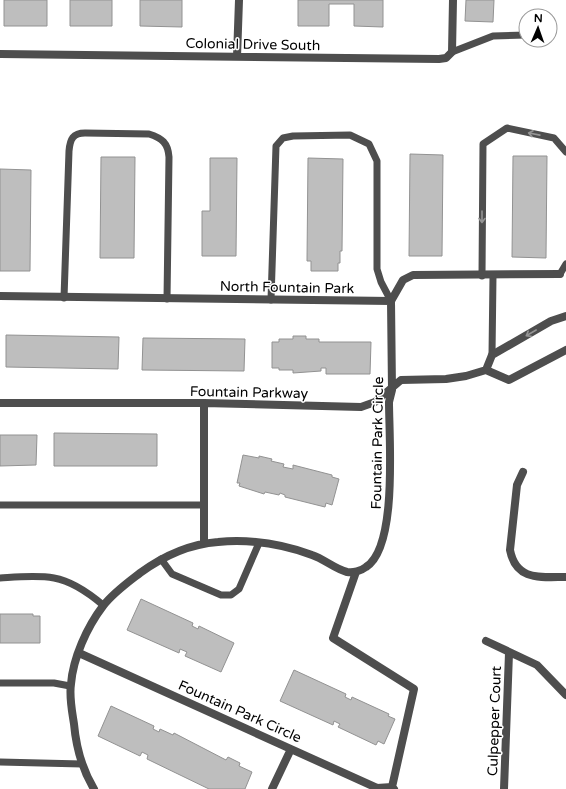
<svg xmlns="http://www.w3.org/2000/svg" width="566" height="789" font-family="'Varela Round',sans-serif">
  <style>
    .building { fill: #bebebe; stroke: #929292 }
    .lines { fill: none; stroke-linecap: round; stroke-linejoin: round }
    .lane { stroke: #4e4e4e; stroke-width: 7 }
    .street { stroke: #4e4e4e; stroke-width: 8 }
    .oneway { stroke: #959595 }
    .labels { text-anchor: middle; stroke-width: 3; stroke-linejoin: round; paint-order: stroke }
    .street-label { font-size: 14px; fill: #000; stroke: #fff }
  </style>
  <rect width="100%" height="100%" fill="#fff"/>
  <path class="building" d="M 4,0 L 47,0 L 47,26 L 4,26 Z
    M 70,0 L 112,0 L 112,26 L 70,26 Z
    M 140,0 L 182,0 L 182,27 L 140,26 Z
    M 298,0 L 383,0 L 383,27 L 354,26 L 354,4 L 329,4 L 329,26 L 298,26 Z
    M 466,0 L 494,0 L 493,22 L 465,21 Z
    M 410,154 L 443,155 L 442,256 L 409,256 Z
    M 513,156 L 547,156 L 546,258 L 512,257 Z
    M 101,157 L 135,157 L 134,258 L 100,258 Z
    M 210,158 L 237,158 L 236,256 L 202,256 L 202,211 L 210,211 Z
    M 308,158 L 343,159 L 342,251 L 340,251 L 340,263 L 338,263 L 338,271 L 311,271 L 311,261 L 307,261 Z
    M 0,169 L 31,170 L 30,271 L 0,271 Z
    M 6,335 L 119,337 L 118,369 L 6,367 Z
    M 293,336 L 306,336 L 306,339 L 319,339 L 319,342 L 371,342 L 370,374 L 326,374 L 326,368 L 321,368 L 321,371 L 293,373 L 293,370 L 279,370 L 279,368 L 272,368 L 272,342 L 279,342 L 279,339 L 293,339 Z
    M 143,338 L 245,339 L 244,371 L 142,370 Z
    M 54,433 L 157,434 L 157,466 L 54,466 Z
    M 0,435 L 37,435 L 36,465 L 0,466 Z
    M 243,455 L 259,458 L 259,456 L 272,459 L 271,461 L 284,464 L 283,467 L 293,469 L 293,465 L 332,475 L 332,477 L 339,479 L 332,505 L 326,503 L 325,507 L 285,497 L 285,495 L 280,493 L 279,495 L 265,492 L 264,494 L 239,486 L 240,483 L 237,483 Z
    M 141,599 L 193,623 L 192,626 L 198,629 L 199,626 L 234,643 L 221,672 L 185,656 L 187,652 L 180,649 L 179,653 L 127,630 Z
    M 0,614 L 33,614 L 33,616 L 40,616 L 40,643 L 0,643 Z
    M 294,670 L 346,694 L 345,697 L 351,700 L 352,697 L 389,714 L 388,716 L 395,719 L 384,744 L 378,741 L 376,745 L 338,727 L 340,724 L 334,721 L 333,725 L 280,701 Z
    M 111,706 L 154,726 L 153,729 L 159,732 L 160,729 L 173,735 L 174,733 L 226,760 L 228,757 L 240,763 L 239,766 L 252,772 L 245,789 L 209,789 L 147,759 L 148,755 L 142,752 L 140,756 L 98,736 Z"/>
  <g class="lines">
    <path class="lane" d="M 452,52 L 493,36 L 526,35
      M 560,274 L 566,264
      M 482,276 L 483,144 L 507,128 L 554,138 L 566,152
      M 64,298 L 69,151 C 70,139 73,133 85,133 L 149,134 C 162,138 168,143 169,157 L 167,299
      M 271,300 L 276,146 L 283,138 L 293,136 L 350,135 L 369,144 L 377,161 L 377,269 L 381,282 L 391,301
      M 492,355 L 493,276
      M 0,505 L 203,505
      M 161,559 L 172,574 L 221,595 L 231,595 L 239,589 L 259,543
      M 0,578 C 17,577 37,575 54,578 C 71,581 90,594 103,605
      M 0,683 L 54,683 L 70,686
      M 0,762 L 82,764"/>
    <path class="street" d="M 0,54 L 439,59 L 446,58 L 452,52 L 453,0
      M 237,57 L 239,0
      M 0,296 L 391,301 L 403,280 L 413,275 L 560,274
      M 486,370 L 492,355 L 551,321 L 566,316
      M 0,403 L 204,403 L 361,407 L 375,402 L 401,380 L 446,379 L 466,376 L 486,370 L 509,380 L 566,350
      M 204,403 L 204,543
      M 523,472 L 517,485 L 510,550 C 516,581 540,577 566,577
      M 356,572 L 333,638 L 414,689 L 392,787 L 394,789
      M 486,641 L 537,665 L 566,695
      M 79,653 L 377,788 L 392,787
      M 94,789 C 82,769 76,746 74,724 C 72,711 69,697 71,684 C 73,658 87,627 103,606 C 113,593 127,583 140,573 C 162,557 190,544 218,542 C 250,539 282,544 312,555 C 324,559 335,569 347,572 C 353,573 361,571 366,567 C 398,547 389,438 389,402 L 392,390 L 391,301
      M 272,789 L 291,749
      M 504,789 L 509,653"/>
  </g>
  <defs><path id="oneway-shaft" d="M-6 0H5M1.5-3L5.5 0L1.5 3" fill="none" stroke-width="1.6" stroke-linecap="round" stroke-linejoin="round"/></defs>
  <g class="oneway">
    <use href="#oneway-shaft" transform="translate(534 134) rotate(-169)"/>
    <use href="#oneway-shaft" transform="translate(482 217) rotate(90)"/>
    <use href="#oneway-shaft" transform="translate(531 333) rotate(150)"/>
  </g>
  <g class="labels">
    <g class="street-label">
      <text transform="translate(253 44) rotate(1)" y="5">Colonial Drive South</text>
      <text transform="translate(287 287) rotate(1)" y="5">North Fountain Park</text>
      <text transform="translate(249 392) rotate(1)" y="5">Fountain Parkway</text>
      <text transform="translate(377 443) rotate(-89)" y="5">Fountain Park Circle</text>
      <text transform="translate(240 711) rotate(24)" y="5">Fountain Park Circle</text>
      <text transform="translate(494 721) rotate(-88)" y="5">Culpepper Court</text>
    </g>
  </g>
  <g transform="translate(538 28) rotate(2)"><circle r="19" fill="#ffffff" stroke="#999999"/>
  <path d="M0-3L7 15L0 10L-7 15Z" fill="#000000"/>
  <text y="-6" font-size="11" font-weight="bold" text-anchor="middle" fill="#000000">N</text>
  </g>
</svg>
